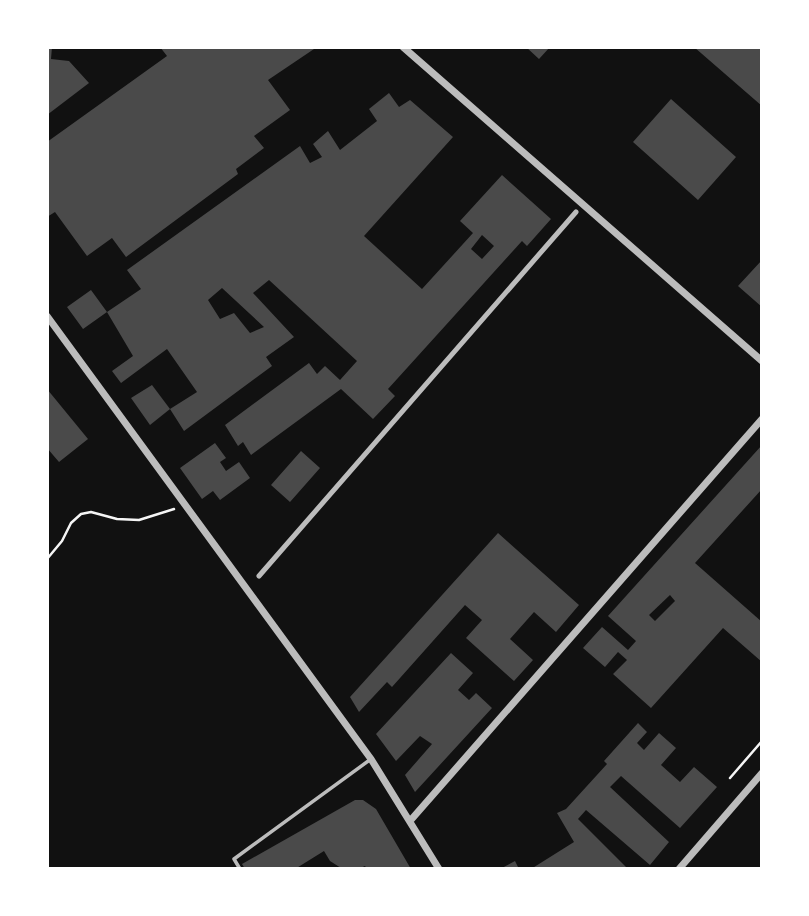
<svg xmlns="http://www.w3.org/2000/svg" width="809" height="916" font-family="Arial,sans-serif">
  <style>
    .building { fill: #4a4a4a; fill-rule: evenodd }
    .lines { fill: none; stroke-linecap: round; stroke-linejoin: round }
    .path { stroke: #f5f5f5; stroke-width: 2.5 }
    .service { stroke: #bcbcbc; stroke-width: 3.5 }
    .pedestrian { stroke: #bcbcbc; stroke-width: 5 }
    .minor { stroke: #bcbcbc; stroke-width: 7 }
  </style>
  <rect width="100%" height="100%" fill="#111"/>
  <path class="building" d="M 47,47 L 52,47 L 51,59 L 69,61 L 89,83 L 47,115 Z
    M 160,47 L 317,47 L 268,80 L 290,110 L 254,136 L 264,148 L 236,169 L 238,174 L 126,257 L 112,238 L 87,256 L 55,212 L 47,217 L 47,142 L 167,56 Z
    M 526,47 L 550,47 L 539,59 Z
    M 694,47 L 762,47 L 762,106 Z
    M 389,93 L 399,107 L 410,100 L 453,137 L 364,236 L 422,289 L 473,233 L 460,221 L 502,175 L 551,219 L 527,246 L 522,241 L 388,389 L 395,396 L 373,419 L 341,389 L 251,455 L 243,442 L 238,446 L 225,425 L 309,363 L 317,374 L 325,366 L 340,380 L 357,361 L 269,280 L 253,293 L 294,337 L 266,357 L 272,366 L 184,431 L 170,409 L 150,425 L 131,398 L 152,385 L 170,409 L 197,392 L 167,349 L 121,383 L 112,371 L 133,356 L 107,312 L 141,289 L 127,270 L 300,146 L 310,163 L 322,157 L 313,144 L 328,131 L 340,150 L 377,121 L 369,109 ZM 482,235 L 494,246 L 482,259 L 471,249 ZM 222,288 L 264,327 L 250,333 L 234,313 L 220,319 L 208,300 Z
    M 671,99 L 736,157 L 698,200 L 633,142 Z
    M 762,260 L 762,307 L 738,286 Z
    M 91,290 L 107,312 L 83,329 L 67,307 Z
    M 47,389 L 88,439 L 59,462 L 47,448 Z
    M 215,443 L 226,458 L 220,462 L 226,471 L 239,462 L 250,478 L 220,500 L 213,491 L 202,499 L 180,468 Z
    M 762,445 L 762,489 L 695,563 L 762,622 L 762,662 L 723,628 L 651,708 L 613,674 L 627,660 L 618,652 L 605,667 L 583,648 L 602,627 L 628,650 L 636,641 L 608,616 ZM 670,595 L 675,601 L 655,621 L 649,615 Z
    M 301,451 L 320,468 L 290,502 L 271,485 Z
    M 498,533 L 579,605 L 556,632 L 534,612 L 510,639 L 533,660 L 514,681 L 466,638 L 482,620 L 465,605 L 392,687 L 387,682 L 359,712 L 350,697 Z
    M 451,653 L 473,673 L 458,690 L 469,700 L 476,693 L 492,708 L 415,792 L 405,775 L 432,744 L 420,736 L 396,761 L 376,734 Z
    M 638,723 L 647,732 L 637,743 L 644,750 L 659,733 L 676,748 L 661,765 L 680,782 L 694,767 L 717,787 L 680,828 L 621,776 L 610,787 L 669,842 L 650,865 L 586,810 L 578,819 L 628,869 L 531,869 L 574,842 L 557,813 L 566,809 L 607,764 L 604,761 Z
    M 355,800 L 363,800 L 376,809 L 411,869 L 367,869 L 365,866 L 358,869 L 341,868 L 330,861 L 324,851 L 295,869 L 245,869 L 242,864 Z
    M 515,861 L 519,869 L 500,869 Z"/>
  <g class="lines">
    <path class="path" d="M 47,559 L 62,541 L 71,523 L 81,514 L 91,512 L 117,519 L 139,520 L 174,509
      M 730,778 L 762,741"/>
    <path class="service" d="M 240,869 L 234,859 L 371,759"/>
    <path class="pedestrian" d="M 259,576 L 576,212"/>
    <path class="minor" d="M 403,47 L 762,361
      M 47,316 L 371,759 L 439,869
      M 410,821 L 762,419
      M 679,869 L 762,773"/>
  </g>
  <rect width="809" height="916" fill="none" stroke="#ffffff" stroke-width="98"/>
</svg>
